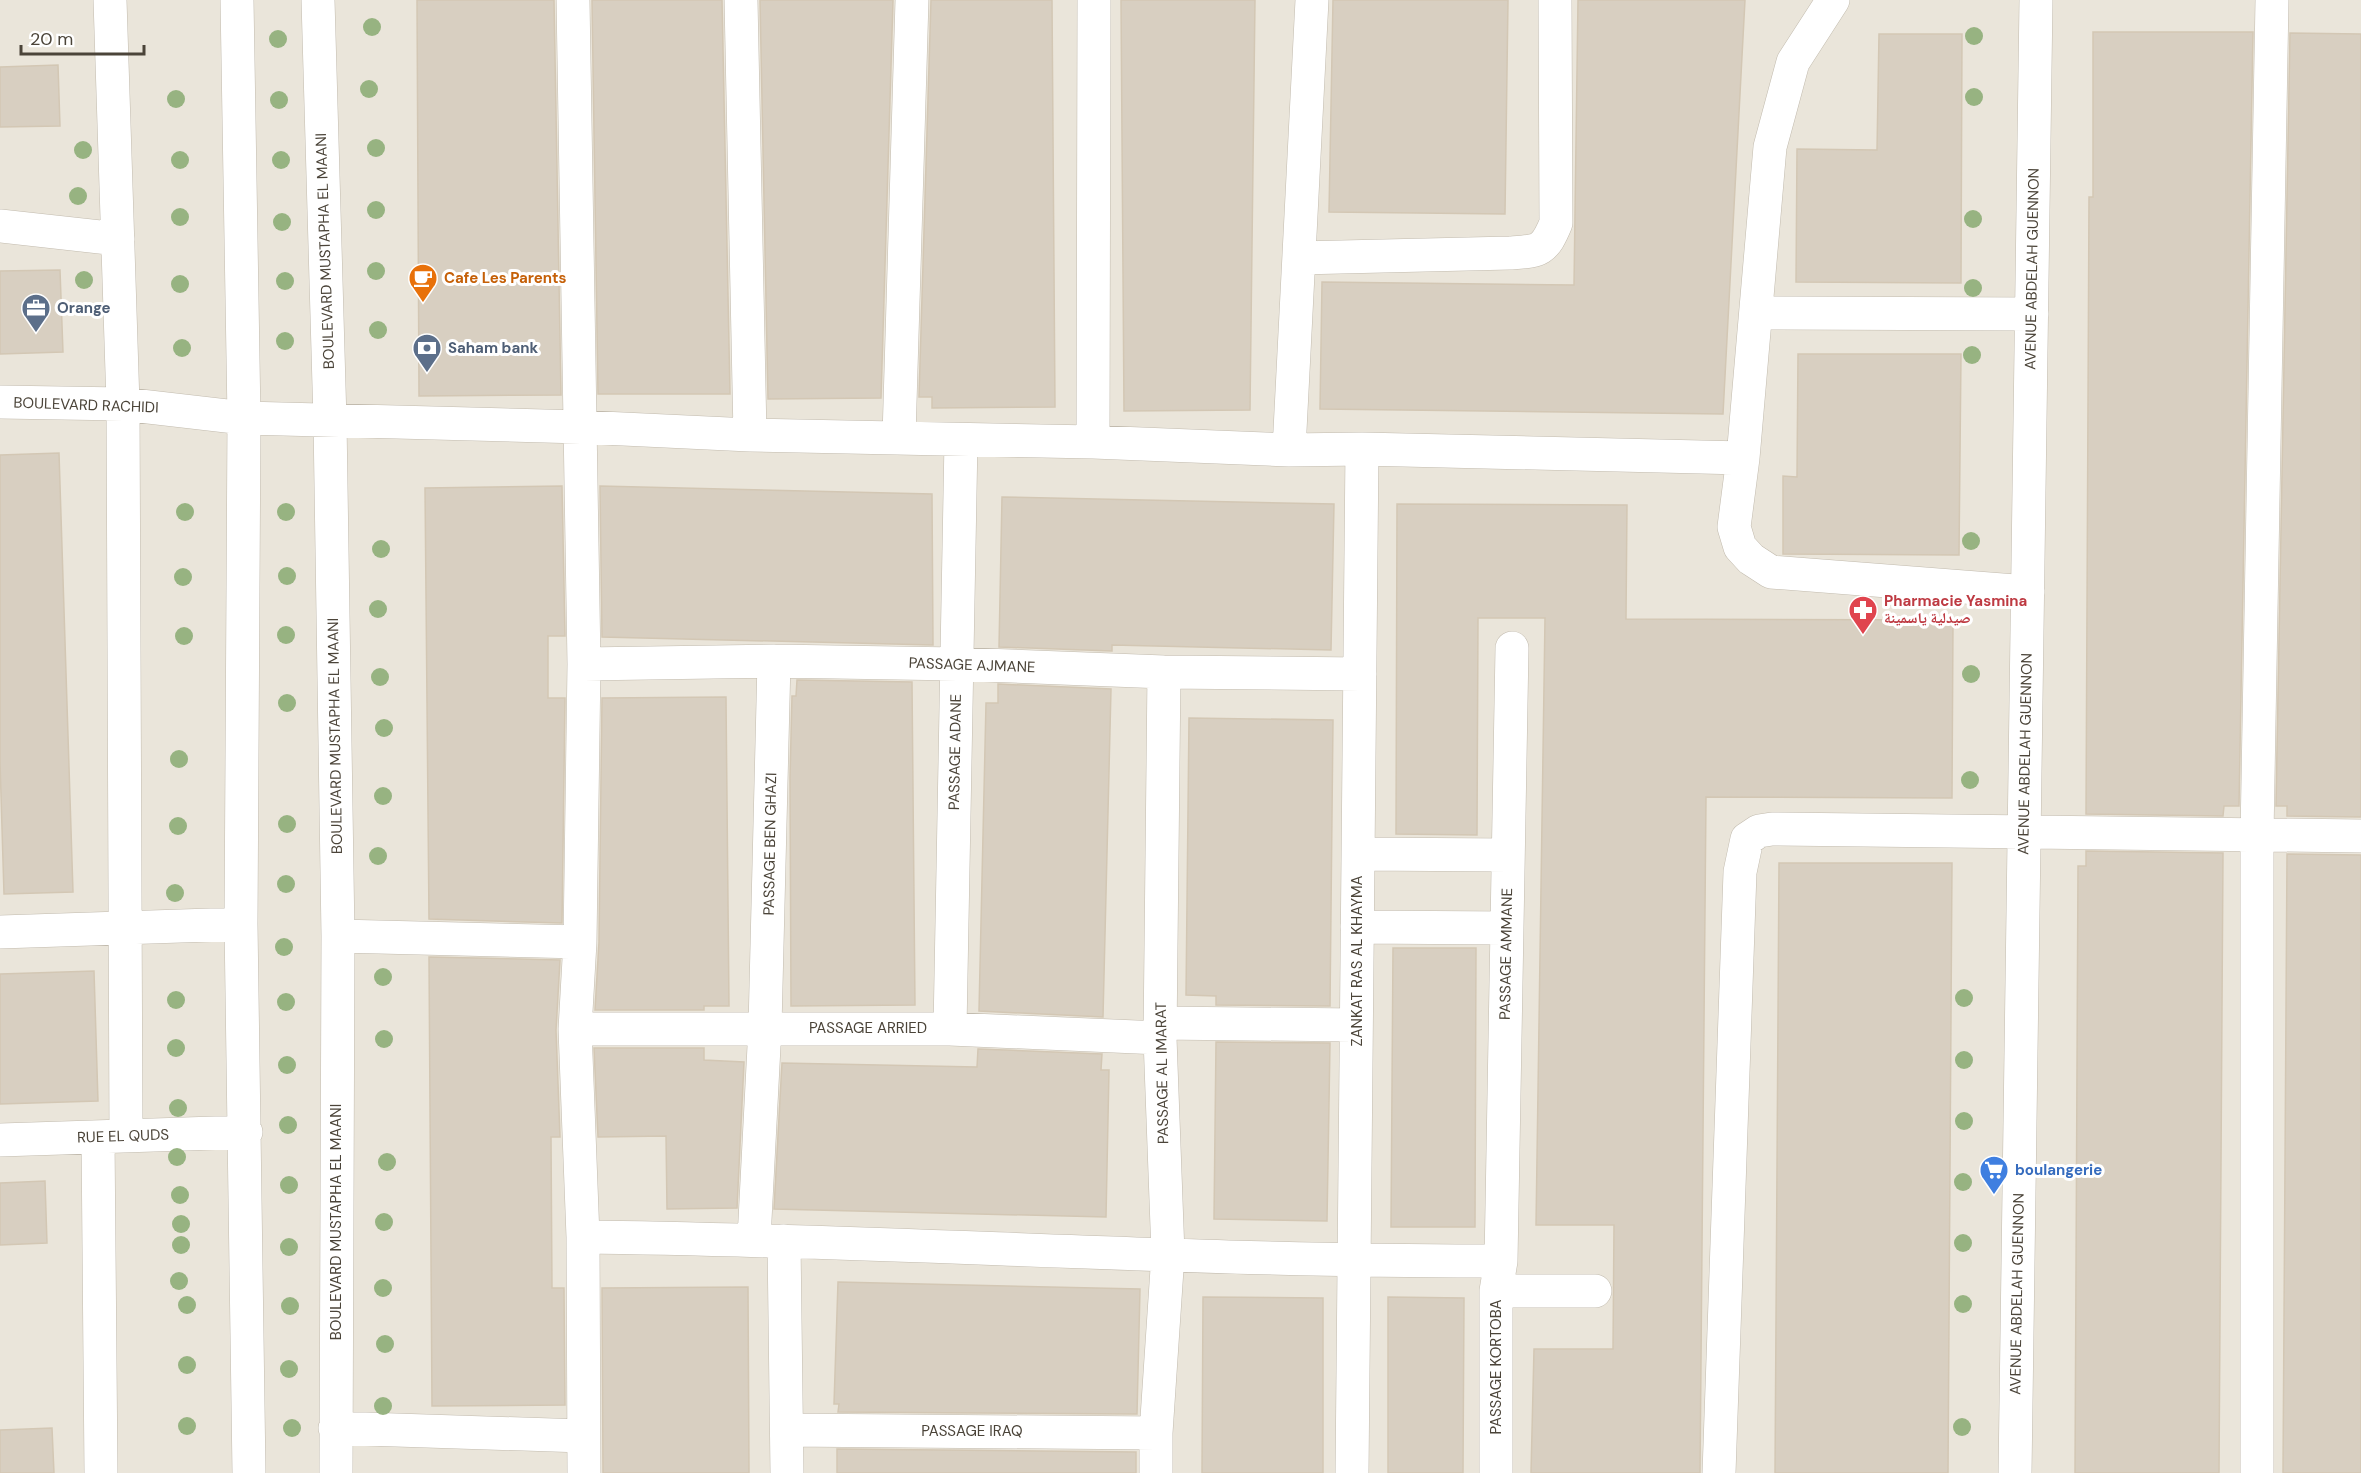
<svg xmlns="http://www.w3.org/2000/svg" width="2361" height="1473" font-family="'DM Sans','Noto Naskh Arabic',sans-serif">
  <style>
    .residential { fill: #eae5da }
    .building { fill: #d8cfc1; stroke: #d3c7b4; stroke-width: 1.5 }
    .lines { fill: none; stroke-linecap: round; stroke-linejoin: round }
    .minor-casing { stroke: #c2bbae; stroke-width: 34 }
    .minor { stroke: #fff; stroke-width: 33 }
    .tree { fill: #97b381 }
    .labels { text-anchor: middle; stroke-width: 6; stroke-linejoin: round; paint-order: stroke }
    .street-label { font-size: 15px; fill: #4b4439; stroke: #fff }
    .food-label { font-size: 15px; font-weight: bold; fill: #c56008; stroke: #fff; text-anchor: start }
    .service-label { font-size: 15px; font-weight: bold; fill: #4e5e75; stroke: #fff; text-anchor: start }
    .health-label { font-size: 15px; font-weight: bold; fill: #be3a42; stroke: #fff; text-anchor: start }
    .shop-label { font-size: 15px; font-weight: bold; fill: #366cbe; stroke: #fff; text-anchor: start }
  </style>
  <rect width="100%" height="100%" fill="#f6f3ec"/>
  <path class="residential" d="M 0,0 L 2361,0 L 2361,1473 L 0,1473 Z"/>
  <path class="building" d="M 417,0 L 554,0 L 561,395 L 419,396 Z
    M 592,0 L 722,0 L 730,394 L 598,394 Z
    M 760,0 L 893,0 L 881,398 L 768,399 Z
    M 931,0 L 1052,0 L 1055,407 L 932,408 L 932,397 L 919,397 Z
    M 1121,0 L 1255,0 L 1250,410 L 1124,411 Z
    M 1333,0 L 1508,0 L 1505,214 L 1329,212 Z
    M 1578,0 L 1745,0 L 1723,414 L 1320,409 L 1322,282 L 1574,285 Z
    M 2093,32 L 2253,32 L 2239,806 L 2224,806 L 2223,816 L 2086,814 L 2089,197 L 2093,197 Z
    M 2290,33 L 2361,34 L 2361,817 L 2287,816 L 2287,806 L 2276,806 Z
    M 1879,34 L 1962,34 L 1961,283 L 1796,282 L 1797,149 L 1877,150 Z
    M 58,65 L 60,126 L 0,127 L 0,67 Z
    M 60,270 L 63,352 L 0,354 L 0,271 Z
    M 1798,354 L 1961,354 L 1959,555 L 1783,554 L 1783,476 L 1797,477 Z
    M 59,453 L 73,892 L 4,894 L 0,762 L 0,455 Z
    M 562,486 L 565,636 L 548,636 L 548,698 L 565,698 L 562,923 L 429,919 L 425,488 Z
    M 600,486 L 932,494 L 933,645 L 602,637 Z
    M 1002,497 L 1334,504 L 1331,650 L 1112,645 L 1112,651 L 999,647 Z
    M 1397,504 L 1627,505 L 1626,619 L 1953,620 L 1952,798 L 1706,797 L 1700,1473 L 1531,1473 L 1534,1349 L 1613,1349 L 1614,1225 L 1536,1225 L 1545,618 L 1478,618 L 1477,835 L 1396,834 Z
    M 797,680 L 912,682 L 915,1005 L 791,1006 L 790,778 L 792,696 L 796,696 Z
    M 998,684 L 1111,689 L 1103,1017 L 979,1011 L 986,703 L 998,703 Z
    M 726,697 L 729,1006 L 704,1006 L 704,1010 L 595,1010 L 599,942 L 602,698 Z
    M 1189,718 L 1333,720 L 1330,1006 L 1216,1005 L 1216,996 L 1186,995 Z
    M 2086,851 L 2223,853 L 2219,1473 L 2075,1473 L 2078,866 L 2086,866 Z
    M 2287,854 L 2361,855 L 2361,1473 L 2283,1473 Z
    M 1779,863 L 1952,863 L 1948,1473 L 1775,1473 Z
    M 1393,948 L 1476,948 L 1475,1227 L 1391,1227 Z
    M 429,957 L 560,960 L 556,1030 L 560,1137 L 551,1137 L 552,1288 L 564,1288 L 565,1405 L 432,1406 Z
    M 94,971 L 98,1101 L 0,1104 L 0,974 Z
    M 1216,1042 L 1330,1043 L 1327,1221 L 1214,1219 Z
    M 594,1048 L 704,1048 L 704,1060 L 744,1062 L 737,1208 L 667,1209 L 666,1136 L 598,1137 Z
    M 978,1049 L 1102,1054 L 1101,1070 L 1109,1070 L 1106,1217 L 774,1209 L 782,1063 L 977,1067 Z
    M 45,1181 L 47,1243 L 0,1245 L 0,1183 Z
    M 838,1282 L 1140,1289 L 1137,1414 L 838,1412 L 839,1404 L 834,1404 Z
    M 748,1287 L 749,1473 L 603,1473 L 602,1288 Z
    M 1203,1297 L 1323,1298 L 1323,1473 L 1202,1473 Z
    M 1388,1297 L 1464,1298 L 1463,1473 L 1388,1473 Z
    M 52,1428 L 54,1473 L 0,1473 L 0,1430 Z
    M 837,1449 L 1136,1452 L 1136,1473 L 837,1473 Z"/>
  <g class="lines">
    <g class="minor-casing">
      <path id="minor" d="M 110,0 L 123,404 L 126,1136
        M 237,0 L 244,418 L 241,924 L 249,1473
        M 318,0 L 330,421 L 338,936 L 336,1473
        M 573,0 L 584,664 L 580,942 L 575,1029 L 583,1237 L 584,1473
        M 741,0 L 750,435
        M 1833,0 L 1793,62 L 1770,147 L 1743,458 L 1734,527 L 1740,547 L 1751,559 L 1771,572 L 2028,592
        M 0,226 L 118,239
        M 1299,258 L 1510,253 C 1539,251 1544,252 1556,223 L 1555,0
        M 1756,313 L 2032,314
        M 0,402 L 123,404 L 244,418 L 581,427 L 750,435 L 1093,442 L 1289,450 L 1362,449 L 1743,458
        M 899,437 L 912,0
        M 1093,442 L 1094,0
        M 1289,450 L 1312,0
        M 584,664 L 774,661 L 957,664 L 1164,672 L 1360,674
        M 1358,854 L 1508,855
        M 1357,927 L 1507,928
        M 0,932 L 241,924
        M 338,936 L 580,942
        M 1160,1023 L 1356,1025
        M 575,1029 L 950,1029 L 1160,1038
        M 950,1029 L 961,440
        M 98,1137 L 101,1473
        M 0,1140 L 246,1132
        M 583,1237 C 889,1240 1195,1262 1501,1261
        M 754,1239 L 765,1027 L 774,661
        M 784,1241 L 787,1473
        M 1496,1291 L 1595,1291
        M 335,1428 L 583,1436
        M 787,1430 L 1156,1433
        M 1156,1473 L 1156,1433 L 1168,1254 L 1160,1038 L 1164,672
        M 1352,1473 L 1362,449
        M 1496,1473 L 1496,1291 L 1501,1261 L 1512,648
        M 1719,1473 L 1740,872 L 1747,839 L 1759,831 L 1772,829 L 2361,836
        M 2015,1473 L 2036,0
        M 2257,1473 L 2257,835 L 2272,0"/>
    </g>
    <use href="#minor" class="minor"/>
  </g>
  <g class="tree">
    <circle cx="372" cy="27" r="9"/>
    <circle cx="1974" cy="36" r="9"/>
    <circle cx="278" cy="39" r="9"/>
    <circle cx="369" cy="89" r="9"/>
    <circle cx="1974" cy="97" r="9"/>
    <circle cx="176" cy="99" r="9"/>
    <circle cx="279" cy="100" r="9"/>
    <circle cx="376" cy="148" r="9"/>
    <circle cx="83" cy="150" r="9"/>
    <circle cx="180" cy="160" r="9"/>
    <circle cx="281" cy="160" r="9"/>
    <circle cx="78" cy="196" r="9"/>
    <circle cx="376" cy="210" r="9"/>
    <circle cx="180" cy="217" r="9"/>
    <circle cx="1973" cy="219" r="9"/>
    <circle cx="282" cy="222" r="9"/>
    <circle cx="376" cy="271" r="9"/>
    <circle cx="84" cy="280" r="9"/>
    <circle cx="285" cy="281" r="9"/>
    <circle cx="180" cy="284" r="9"/>
    <circle cx="1973" cy="288" r="9"/>
    <circle cx="378" cy="330" r="9"/>
    <circle cx="285" cy="341" r="9"/>
    <circle cx="182" cy="348" r="9"/>
    <circle cx="1972" cy="355" r="9"/>
    <circle cx="185" cy="512" r="9"/>
    <circle cx="286" cy="512" r="9"/>
    <circle cx="1971" cy="541" r="9"/>
    <circle cx="381" cy="549" r="9"/>
    <circle cx="287" cy="576" r="9"/>
    <circle cx="183" cy="577" r="9"/>
    <circle cx="378" cy="609" r="9"/>
    <circle cx="286" cy="635" r="9"/>
    <circle cx="184" cy="636" r="9"/>
    <circle cx="1971" cy="674" r="9"/>
    <circle cx="380" cy="677" r="9"/>
    <circle cx="287" cy="703" r="9"/>
    <circle cx="384" cy="728" r="9"/>
    <circle cx="179" cy="759" r="9"/>
    <circle cx="1970" cy="780" r="9"/>
    <circle cx="383" cy="796" r="9"/>
    <circle cx="287" cy="824" r="9"/>
    <circle cx="178" cy="826" r="9"/>
    <circle cx="378" cy="856" r="9"/>
    <circle cx="286" cy="884" r="9"/>
    <circle cx="175" cy="893" r="9"/>
    <circle cx="284" cy="947" r="9"/>
    <circle cx="383" cy="977" r="9"/>
    <circle cx="1964" cy="998" r="9"/>
    <circle cx="176" cy="1000" r="9"/>
    <circle cx="286" cy="1002" r="9"/>
    <circle cx="384" cy="1039" r="9"/>
    <circle cx="176" cy="1048" r="9"/>
    <circle cx="1964" cy="1060" r="9"/>
    <circle cx="287" cy="1065" r="9"/>
    <circle cx="178" cy="1108" r="9"/>
    <circle cx="1964" cy="1121" r="9"/>
    <circle cx="288" cy="1125" r="9"/>
    <circle cx="177" cy="1157" r="9"/>
    <circle cx="387" cy="1162" r="9"/>
    <circle cx="1963" cy="1182" r="9"/>
    <circle cx="289" cy="1185" r="9"/>
    <circle cx="180" cy="1195" r="9"/>
    <circle cx="384" cy="1222" r="9"/>
    <circle cx="181" cy="1224" r="9"/>
    <circle cx="1963" cy="1243" r="9"/>
    <circle cx="181" cy="1245" r="9"/>
    <circle cx="289" cy="1247" r="9"/>
    <circle cx="179" cy="1281" r="9"/>
    <circle cx="383" cy="1288" r="9"/>
    <circle cx="1963" cy="1304" r="9"/>
    <circle cx="187" cy="1305" r="9"/>
    <circle cx="290" cy="1306" r="9"/>
    <circle cx="385" cy="1344" r="9"/>
    <circle cx="187" cy="1365" r="9"/>
    <circle cx="289" cy="1369" r="9"/>
    <circle cx="383" cy="1406" r="9"/>
    <circle cx="187" cy="1426" r="9"/>
    <circle cx="1962" cy="1427" r="9"/>
    <circle cx="292" cy="1428" r="9"/>
  </g>
  <defs>
    <g id="cafe-pin" transform="scale(1.5)"><path d="M0 17L-7.5 6A9.5 9.5 0 1 1 7.5 6Z" fill="#e8710a" stroke="#fff"/><path d="M-5.5-4.5H6V0H3Q3 3.5 0 3.5H-2.5Q-5.5 3.5-5.5 0ZM3-3.2v2h1.7v-2ZM-6 4.5H4V6H-6Z" fill="#fff"/></g>
    <g id="office-pin" transform="scale(1.5)"><path d="M0 17L-7.5 6A9.5 9.5 0 1 1 7.5 6Z" fill="#5c6f8a" stroke="#fff"/><path d="M-6-3h4V-5.5h4V-3h4V5H-6ZM-1-4.5V-3h2v-1.5ZM-6 0V1H6V0Z" fill="#fff"/></g>
    <g id="bank-pin" transform="scale(1.5)"><path d="M0 17L-7.5 6A9.5 9.5 0 1 1 7.5 6Z" fill="#5c6f8a" stroke="#fff"/><path d="M-6-4H6V4H-6ZM0-2.3a2.3 2.3 0 1 0 0 4.6a2.3 2.3 0 1 0 0-4.6Z" fill="#fff"/></g>
    <g id="pharmacy-pin" transform="scale(1.5)"><path d="M0 17L-7.5 6A9.5 9.5 0 1 1 7.5 6Z" fill="#e0444e" stroke="#fff"/><path d="M-2-6h4v4h4v4h-4v4h-4v-4h-4v-4h4Z" fill="#fff"/></g>
    <g id="supermarket-pin" transform="scale(1.5)"><path d="M0 17L-7.5 6A9.5 9.5 0 1 1 7.5 6Z" fill="#3f7fe0" stroke="#fff"/><path d="M-6-5.5h2.5l.6 2H6L4.5 2H-2.5L-4.4-4H-6ZM-1.5 3.2a1.3 1.3 0 1 0 .1 0ZM3 3.2a1.3 1.3 0 1 0 .1 0Z" fill="#fff"/></g>
  </defs>
  <g fill-rule="evenodd">
    <use href="#cafe-pin" x="423" y="278"/>
    <use href="#office-pin" x="36" y="308"/>
    <use href="#bank-pin" x="427" y="348"/>
    <use href="#pharmacy-pin" x="1863" y="610"/>
    <use href="#supermarket-pin" x="1994" y="1170"/>
  </g>
  <g class="labels">
    <g class="street-label">
      <text transform="translate(325 251) rotate(-92)" y="5">BOULEVARD MUSTAPHA EL MAANI</text>
      <text transform="translate(2032 269) rotate(-89)" y="5">AVENUE ABDELAH GUENNON</text>
      <text transform="translate(86 405) rotate(2)" y="5">BOULEVARD RACHIDI</text>
      <text transform="translate(972 665) rotate(2)" y="5">PASSAGE AJMANE</text>
      <text transform="translate(335 736) rotate(-91)" y="5">BOULEVARD MUSTAPHA EL MAANI</text>
      <text transform="translate(955 752) rotate(-89)" y="5">PASSAGE ADANE</text>
      <text transform="translate(2025 754) rotate(-89)" y="5">AVENUE ABDELAH GUENNON</text>
      <text transform="translate(770 844) rotate(-89)" y="5">PASSAGE BEN GHAZI</text>
      <text transform="translate(1506 954) rotate(-89)" y="5">PASSAGE AMMANE</text>
      <text transform="translate(1357 961) rotate(-90)" y="5">ZANKAT RAS AL KHAYMA</text>
      <text x="868" y="1033">PASSAGE ARRIED</text>
      <text transform="translate(1162 1073) rotate(-91)" y="5">PASSAGE AL IMARAT</text>
      <text transform="translate(123 1136) rotate(-2)" y="5">RUE EL QUDS</text>
      <text transform="translate(336 1222) rotate(-90)" y="5">BOULEVARD MUSTAPHA EL MAANI</text>
      <text transform="translate(2017 1294) rotate(-89)" y="5">AVENUE ABDELAH GUENNON</text>
      <text transform="translate(1496 1367) rotate(-90)" y="5">PASSAGE KORTOBA</text>
      <text x="972" y="1436">PASSAGE IRAQ</text>
    </g>
    <g class="food-label">
      <text x="444" y="283">Cafe Les Parents</text>
    </g>
    <g class="service-label">
      <text x="57" y="313">Orange</text>
      <text x="448" y="353">Saham bank</text>
    </g>
    <g class="health-label">
      <text x="1884" y="606">Pharmacie Yasmina<tspan x="1884" dy="17">صيدلية ياسمينة</tspan></text>
    </g>
    <g class="shop-label">
      <text x="2015" y="1175">boulangerie</text>
    </g>
  </g>
  <path d="M21 45v9h123v-9" fill="none" stroke="#4b4439" stroke-width="3"/>
  <text x="30" y="45" font-size="18" fill="#4b4439" stroke="#ffffff" stroke-width="4.5" paint-order="stroke">20 m</text>
</svg>
